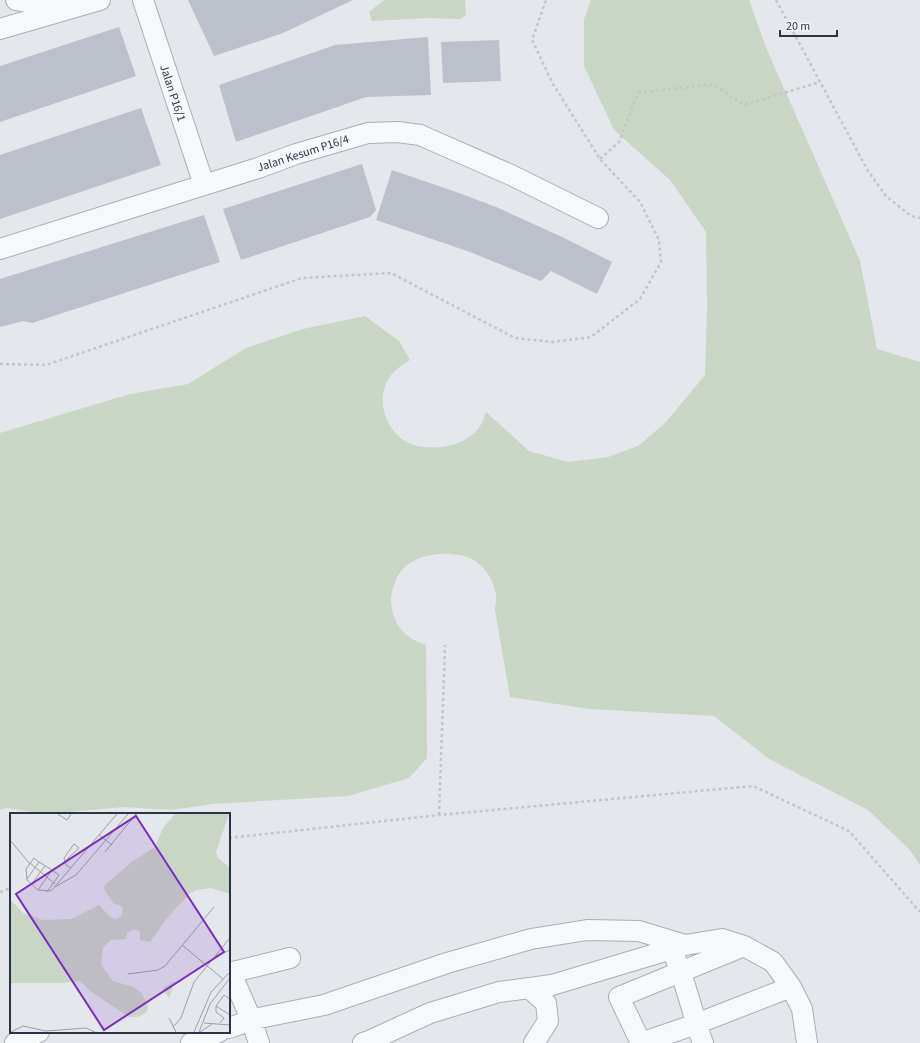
<svg xmlns="http://www.w3.org/2000/svg" width="920" height="1043" font-family="'Source Sans 3',sans-serif">
  <style>
    .green { fill: #c9d6c5 }
    .building { fill: #bbc0ca }
    .lines { fill: none; stroke-linecap: round; stroke-linejoin: round }
    .minor-casing { stroke: #a9aeb7; stroke-width: 22 }
    .path { stroke: #c2c5cb; stroke-width: 2.5; stroke-dasharray: 3 3; stroke-linecap: butt }
    .minor { stroke: #f7f8fa; stroke-width: 20 }
    .labels { text-anchor: middle; stroke-width: 3; stroke-linejoin: round; paint-order: stroke }
    .street-label { font-size: 12px; fill: #2b3445; stroke: #f4f6f9 }
    .inset-road { fill: none; stroke: #9a9fa9; stroke-width: 1 }
    .view { fill: #7b2cbf; fill-opacity: 0.15; stroke: #7b2cbf; stroke-width: 2 }
    .inset-edge { fill: none; stroke: #2b3445; stroke-width: 2 }
  </style>
  <rect width="100%" height="100%" fill="#e4e7ec"/>
  <path class="green" d="M 384,0 L 465,0 L 466,15 L 460,19 L 427,18 L 372,21 L 369,12 Z
    M 591,0 L 749,0 L 767,50 L 814,156 L 860,261 L 877,349 L 920,362 L 920,865 L 909,849 L 868,810 L 769,759 L 714,716 L 589,709 L 510,697 L 495,610 C 495,606 497,600 496,595 C 494,581 486,568 474,560 C 455,550 424,552 407,565 C 401,570 397,576 395,583 C 391,591 390,600 392,609 C 394,621 401,632 412,639 C 416,641 421,643 426,645 L 427,758 L 409,778 L 348,796 L 213,804 L 171,810 L 124,807 L 47,814 L 6,808 L 0,810 L 0,433 L 130,394 L 188,384 L 246,348 L 303,329 L 365,316 L 399,341 L 410,360 C 402,365 394,370 389,378 C 376,398 384,426 403,440 C 420,452 456,449 472,435 C 480,429 483,421 486,412 L 529,451 L 568,462 L 608,457 L 638,446 L 665,423 L 705,375 L 707,306 L 706,232 L 670,180 L 614,130 L 584,66 L 584,19 Z"/>
  <path class="building" d="M 188,0 L 353,0 L 283,33 L 214,56 Z
    M 119,27 L 136,76 L 0,122 L 0,66 Z
    M 428,37 L 431,95 L 366,97 L 236,142 L 219,85 L 335,45 Z
    M 499,40 L 501,81 L 443,83 L 441,42 Z
    M 141,108 L 161,165 L 0,219 L 0,155 Z
    M 362,164 L 376,210 L 370,217 L 241,260 L 223,209 Z
    M 392,170 L 459,193 L 496,207 L 560,236 L 612,262 L 597,294 L 551,271 L 541,281 L 470,252 L 376,220 Z
    M 204,215 L 220,262 L 32,323 L 23,321 L 0,327 L 0,279 Z"/>
  <g class="lines">
    <g class="minor-casing">
      <path id="minor" d="M 16,0 L 65,7
        M 143,0 L 204,185
        M 0,29 L 100,0
        M 0,249 L 204,185 L 258,168 L 296,154 L 368,133 L 398,132 L 420,135 L 511,175 L 598,218
        M 744,946 L 619,997 L 641,1043 L 696,1024 L 791,987
        M 676,960 C 687,987 693,1016 703,1043
        M 229,973 L 290,958
        M 231,973 L 251,1019 L 259,1043
        M 529,988 L 546,1003 L 548,1021 L 534,1043
        M 229,1028 L 254,1019 L 324,1005 L 447,963 L 531,939 L 587,930 L 639,931 L 685,945
        M 15,1043 L 39,1032
        M 191,1043 L 219,1032
        M 363,1043 L 369,1041 L 430,1013 L 499,992 L 552,985 L 685,945 L 722,939 L 744,946 L 773,962 L 791,987 L 802,1009 L 807,1043"/>
    </g>
    <path class="path" d="M 776,0 L 868,171 L 886,196 L 911,216 L 920,218
      M 600,159 L 619,142 L 638,93 L 713,84 L 744,105 L 820,82
      M 0,364 L 46,365 L 302,278 L 391,273 L 515,338 L 553,342 L 591,337 L 640,299 L 661,262 L 659,240 L 640,202 L 600,159 L 553,84 L 532,40 L 546,0
      M 439,815 L 445,645
      M 229,838 L 439,815 L 753,786 L 849,831 L 920,912
      M 0,892 L 11,888"/>
    <use href="#minor" class="minor"/>
  </g>
  <g class="labels">
    <g class="street-label">
      <text transform="translate(173 93) rotate(72)" y="4">Jalan P16/1</text>
      <text transform="translate(303 153) rotate(-18)" y="4">Jalan Kesum P16/4</text>
    </g>
  </g>
  <g transform="translate(10 813)">
    <rect width="220" height="220" fill="#e4e7ec"/>
    <path d="M 165,1 L 219,1 L 206,39 L 207,44 L 220,55 L 220,81 L 201,75 L 186,77 L 179,81 L 157,105 L 140,129 L 130,127 L 130,119 L 124,116 L 117,120 L 116,126 L 101,127 L 93,135 L 91,150 L 96,159 L 103,168 L 123,174 L 132,180 L 138,194 L 136,200 L 127,204 L 119,204 L 80,178 L 70,168 L 53,170 L 0,170 L 0,86 L 13,100 L 33,107 L 61,106 L 89,92 L 101,105 L 107,106 L 112,102 L 113,95 L 110,92 L 104,91 L 94,76 L 95,72 L 123,48 L 145,34 L 153,15 ZM 164,168 L 165,169 L 159,185 L 152,176 Z" fill="#c9d6c5"/>
    <path class="inset-road" d="M 48,1 L 57,7 L 61,1M 89,22 L 102,32M 0,27 L 20,51M 95,39 L 126,1M 56,47 L 69,35 L 64,31 L 54,45 L 56,52 L 61,55M 29,49 L 24,45 L 16,56 L 17,67 L 28,77 L 41,78 L 107,1M 20,50 L 45,71M 17,66 L 29,49 L 42,57M 21,72 L 35,53M 45,74 L 66,62 L 118,1M 28,77 L 42,57 L 49,62 L 37,79M 172,132 L 213,166M 205,143 L 220,137M 118,161 L 148,157 L 155,153 L 204,94M 206,193 L 220,202M 159,205 L 166,219M 194,210 L 220,212M 210,210 L 214,205 L 206,199 L 206,193 L 214,182 L 220,186M 163,214 L 171,205 L 184,169 L 220,125M 1,219 L 13,213 L 36,218 L 76,215 L 85,219M 184,219 L 201,179 L 220,159M 189,219 L 200,191 L 220,165M 190,219 L 202,211"/>
    <path class="view" d="M 126,3 L 214,139 L 94,217 L 6,81 Z"/>
    <rect width="220" height="220" class="inset-edge"/>
  </g>
  <path d="M780 30v6h57v-6" fill="none" stroke="#2b3445" stroke-width="2"/>
  <text x="786" y="30" font-size="12" fill="#2b3445" stroke="#f4f6f9" stroke-width="3" paint-order="stroke">20 m</text>
</svg>
